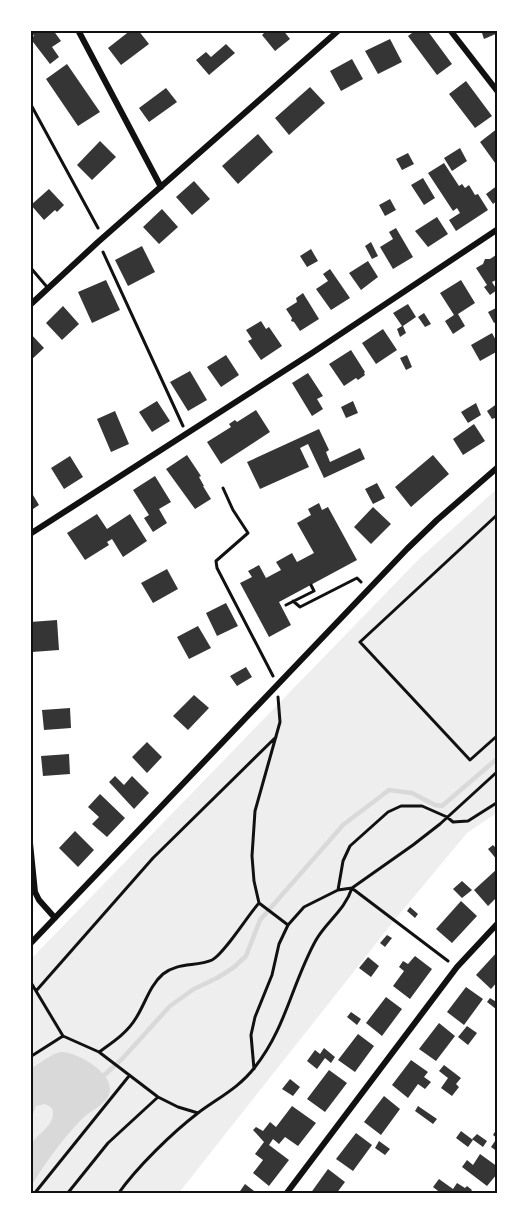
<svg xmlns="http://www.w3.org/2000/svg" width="528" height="1224" font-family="Barlow,sans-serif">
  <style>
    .green { fill: #eee }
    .water { fill: #d9d9d9 }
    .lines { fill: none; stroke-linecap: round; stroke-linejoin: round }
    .stream { stroke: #d9d9d9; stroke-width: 4.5 }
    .building { fill: #353535 }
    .path { stroke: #111; stroke-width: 3 }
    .service { stroke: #111; stroke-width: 3 }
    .minor { stroke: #111; stroke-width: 6 }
    .neatline { fill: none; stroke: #111; stroke-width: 2 }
  </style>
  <rect width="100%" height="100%" fill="#fff"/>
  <path class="green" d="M 498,488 L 498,812 L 467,833 L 397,917 L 178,1194 L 30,1194 L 30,960 L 420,558 Z"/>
  <path class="water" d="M 61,1052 C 78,1052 120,1076 108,1097 C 103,1106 90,1111 83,1118 C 63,1138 45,1163 30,1188 C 30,1176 27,1159 30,1148 C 34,1133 58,1127 52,1108 L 45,1104 L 36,1106 L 30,1122 L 30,1069 L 54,1054 Z"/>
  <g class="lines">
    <path class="stream" d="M 102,1077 L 122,1059 L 170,1006 L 194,989 L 217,978 L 233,968 L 246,956 L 260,920 L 288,888 L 343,825 L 389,790 L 412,793 L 435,805 L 442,806 L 498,758"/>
  </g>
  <path class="building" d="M 30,30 L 53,30 L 61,41 L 52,47 L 59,57 L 50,64 L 30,38 L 34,36 Z
    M 131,30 L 138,30 L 149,44 L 121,65 L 108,48 Z
    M 267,30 L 283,30 L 290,39 L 275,51 L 262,35 Z
    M 416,30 L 427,30 L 452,64 L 437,75 L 408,36 Z
    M 481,30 L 498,30 L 498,33 L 484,39 Z
    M 390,39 L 402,62 L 378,74 L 365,51 Z
    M 226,44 L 235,53 L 209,75 L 196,60 L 206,52 L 211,57 Z
    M 352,59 L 363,79 L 341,91 L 330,71 Z
    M 67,64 L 100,112 L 78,126 L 46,79 Z
    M 466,81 L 492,116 L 475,128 L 449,94 Z
    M 310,87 L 325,103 L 289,135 L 275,118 Z
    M 166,88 L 177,102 L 149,122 L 139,108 Z
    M 498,128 L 498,167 L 480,142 Z
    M 258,134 L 273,152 L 238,184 L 222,166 Z
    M 100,141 L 116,157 L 92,180 L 77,165 Z
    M 460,148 L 467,161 L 452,171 L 444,158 Z
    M 408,153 L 414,164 L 402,170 L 396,159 Z
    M 444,163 L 459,186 L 462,184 L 465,188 L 469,185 L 475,195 L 478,194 L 488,210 L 456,231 L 449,220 L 460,213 L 457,208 L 453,211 L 428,173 Z
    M 423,178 L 435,198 L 424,205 L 411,185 Z
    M 194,181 L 210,199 L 192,215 L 176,197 Z
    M 498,185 L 498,200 L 493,204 L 486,194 Z
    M 49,189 L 64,205 L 57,212 L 55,210 L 44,220 L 31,205 Z
    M 390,199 L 396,210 L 385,216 L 379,205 Z
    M 162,209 L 178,227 L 159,244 L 143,227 Z
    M 437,217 L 448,234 L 428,247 L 415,231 Z
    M 396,228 L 413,257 L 393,269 L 380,247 L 393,239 L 389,232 Z
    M 371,242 L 378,256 L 372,259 L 365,246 Z
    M 142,246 L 155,272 L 128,286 L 115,260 Z
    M 311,249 L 318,261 L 307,267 L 300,256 Z
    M 496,255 L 498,258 L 498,284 L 496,280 L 492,282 L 497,290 L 490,295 L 484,287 L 487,285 L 476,268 L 483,264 L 485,259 L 490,259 Z
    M 368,261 L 378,277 L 361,290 L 349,273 Z
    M 330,269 L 350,298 L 331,310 L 316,289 L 328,281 L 323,274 Z
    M 106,280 L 120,310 L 92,323 L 78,292 Z
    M 461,280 L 475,303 L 458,314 L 465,326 L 453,334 L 445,321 L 454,315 L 440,293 Z
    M 303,293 L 319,319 L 300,331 L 294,322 L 291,321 L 292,318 L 286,309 L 297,302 L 296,298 Z
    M 408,304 L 416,317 L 403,326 L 406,333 L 400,337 L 397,329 L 402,326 L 393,313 Z
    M 63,306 L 79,324 L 62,340 L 46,323 Z
    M 498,307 L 498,321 L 494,323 L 488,312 Z
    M 424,313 L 431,324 L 425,327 L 418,317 Z
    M 261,321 L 266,329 L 269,327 L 282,346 L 261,360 L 248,341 L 252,339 L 246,330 Z
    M 383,329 L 397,350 L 376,364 L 362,343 Z
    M 30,333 L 44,348 L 30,361 Z
    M 492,333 L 498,344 L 498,351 L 480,361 L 471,345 Z
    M 351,350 L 365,372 L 364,373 L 365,375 L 358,380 L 356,378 L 344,386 L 329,364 Z
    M 226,355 L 239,375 L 221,387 L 207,367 Z
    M 407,355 L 412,367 L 406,370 L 400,358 Z
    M 190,371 L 207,400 L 188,411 L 170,382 Z
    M 308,373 L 323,396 L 317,399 L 323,409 L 312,416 L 292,383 Z
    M 157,401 L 170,421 L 152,432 L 139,412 Z
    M 353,401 L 358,413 L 346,418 L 341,407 Z
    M 476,403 L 481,415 L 468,423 L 461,412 Z
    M 498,403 L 498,422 L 495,418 L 492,419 L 487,411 Z
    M 256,410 L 270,432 L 221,464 L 207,442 L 231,427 L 229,424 L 235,420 L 237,422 Z
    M 115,411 L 129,444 L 111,452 L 97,419 Z
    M 474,424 L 485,441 L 463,455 L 453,439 Z
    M 319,429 L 329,450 L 326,452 L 330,462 L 360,448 L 365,459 L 324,478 L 308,444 L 300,448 L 309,467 L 260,489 L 247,462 Z
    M 187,455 L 201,476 L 199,477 L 204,486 L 203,486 L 211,499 L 195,509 L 166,469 Z
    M 433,455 L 449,474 L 411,507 L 395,487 Z
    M 70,456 L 83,477 L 64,489 L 51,468 Z
    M 155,476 L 171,502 L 159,509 L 167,523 L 153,532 L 144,518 L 149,515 L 133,490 Z
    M 377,483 L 385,498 L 373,504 L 365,489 Z
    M 30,490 L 39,505 L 30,511 Z
    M 319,503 L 322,510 L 328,507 L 357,560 L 279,602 L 291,625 L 269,637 L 240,583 L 252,577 L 248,571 L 259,565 L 266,578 L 281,570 L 276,562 L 292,553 L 297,562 L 314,553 L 297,523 L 311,515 L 308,509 Z
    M 373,507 L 391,524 L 371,544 L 354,527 Z
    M 97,514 L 107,529 L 130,514 L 147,541 L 123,557 L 112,539 L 107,542 L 109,545 L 85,560 L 67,533 Z
    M 167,569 L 178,589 L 153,603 L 141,583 Z
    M 226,603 L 238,626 L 217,636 L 206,613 Z
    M 57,620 L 59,650 L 32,652 L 30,622 Z
    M 198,626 L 211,648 L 189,659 L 177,637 Z
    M 246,667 L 252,677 L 237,686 L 230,676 Z
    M 194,695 L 209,708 L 188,730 L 173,716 Z
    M 70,708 L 71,728 L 44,730 L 42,710 Z
    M 147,742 L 162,757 L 147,773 L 132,757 Z
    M 69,754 L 70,774 L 43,776 L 41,756 Z
    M 115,776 L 124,785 L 132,776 L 149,793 L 134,809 L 109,782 Z
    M 100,794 L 125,818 L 107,837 L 92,824 L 99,817 L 88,807 Z
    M 75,831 L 94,850 L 78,867 L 59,848 Z
    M 493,845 L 498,850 L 498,861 L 488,849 Z
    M 497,869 L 498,896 L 488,906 L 474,890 Z
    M 462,881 L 472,890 L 462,898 L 453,889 Z
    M 461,901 L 477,916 L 452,943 L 436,929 Z
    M 410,907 L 418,914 L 415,918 L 407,911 Z
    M 387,935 L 392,938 L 385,947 L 380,943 Z
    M 498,951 L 498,981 L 491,989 L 476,975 Z
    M 415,956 L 432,969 L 410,999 L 393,986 L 404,971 L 399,967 L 403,961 L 408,964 Z
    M 368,957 L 379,966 L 371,977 L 359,968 Z
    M 466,987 L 483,999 L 464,1025 L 447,1012 Z
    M 386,997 L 402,1009 L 382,1036 L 366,1023 Z
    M 490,998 L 498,1003 L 496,1009 L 487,1002 Z
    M 351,1012 L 361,1019 L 357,1025 L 347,1017 Z
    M 439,1023 L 455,1036 L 436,1061 L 419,1049 Z
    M 467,1026 L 477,1033 L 468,1045 L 458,1037 Z
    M 358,1034 L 374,1046 L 355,1072 L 338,1060 Z
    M 324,1048 L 335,1057 L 331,1063 L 325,1058 L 317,1069 L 307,1061 L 315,1050 L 320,1054 Z
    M 411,1060 L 428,1072 L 424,1077 L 431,1082 L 425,1089 L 418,1084 L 408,1098 L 392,1085 Z
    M 444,1065 L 461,1078 L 456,1084 L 459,1087 L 452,1096 L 441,1088 L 448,1078 L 439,1071 Z
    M 329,1070 L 347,1083 L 325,1112 L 307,1099 Z
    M 290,1079 L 300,1087 L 293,1096 L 282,1089 Z
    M 384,1096 L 400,1109 L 381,1135 L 364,1122 Z
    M 292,1106 L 316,1123 L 298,1146 L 285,1137 L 279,1144 L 273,1139 L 269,1145 L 289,1160 L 269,1186 L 253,1173 L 263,1160 L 255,1154 L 264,1142 L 253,1130 L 256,1127 L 263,1131 L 270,1122 L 276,1127 Z
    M 418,1106 L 437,1119 L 433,1124 L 415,1111 Z
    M 496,1130 L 498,1131 L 498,1152 L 491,1147 L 497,1138 L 493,1135 Z
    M 461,1131 L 473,1140 L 468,1147 L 456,1138 Z
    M 356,1133 L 372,1145 L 353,1171 L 336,1159 Z
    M 477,1134 L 487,1141 L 483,1147 L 472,1139 Z
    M 379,1141 L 390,1149 L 385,1155 L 375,1148 Z
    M 480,1154 L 498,1167 L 497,1174 L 487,1186 L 462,1167 L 467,1160 L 473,1165 Z
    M 328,1169 L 345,1182 L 336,1194 L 310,1194 Z
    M 439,1179 L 453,1189 L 457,1183 L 465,1188 L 467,1186 L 472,1190 L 470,1193 L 472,1194 L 442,1194 L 433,1187 Z
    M 245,1184 L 258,1194 L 238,1194 Z"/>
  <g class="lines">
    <path class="path" d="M 30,103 L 98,228
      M 103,252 L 183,426
      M 223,488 L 233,510 L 248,533 L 216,561 L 217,568 L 273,676
      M 498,514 L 360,642 L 470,760 L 498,735
      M 293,601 L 300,607 L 357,578 L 361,582
      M 286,605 L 314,591 L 311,585
      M 278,697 L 280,722 L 255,811 L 252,856 L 254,881 L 259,903 L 288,925
      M 353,889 L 448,961
      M 338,890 L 343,861 L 350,846 L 388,812 L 401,806 L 422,806 L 447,817 L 453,822 L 468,821 L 498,802
      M 30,981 L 63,1036
      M 36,991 L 153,858 L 276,737
      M 99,1052 L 158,1097 L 178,1107 L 198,1113
      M 30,1057 L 63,1036 L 99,1052 C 113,1042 127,1033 136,1018 C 145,1004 150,985 163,974 C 178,962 196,967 212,960 C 224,954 248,915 259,903
      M 254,1069 L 251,1035 L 255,1017 L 272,975 L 279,944 L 288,925 L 304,907 L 338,890 L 352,888 L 413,845 L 440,824 L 498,771
      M 34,1194 L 129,1076
      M 67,1194 L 108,1143 L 158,1097
      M 118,1194 C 137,1167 172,1133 198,1113 C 218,1098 239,1088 255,1067 C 286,1028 292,983 316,940 C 326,922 345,910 352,888"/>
    <path class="service" d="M 30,267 L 47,287"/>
    <path class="minor" d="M 78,30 L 161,187
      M 450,30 L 498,92
      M 30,305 L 98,242 L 339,30
      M 30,534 L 312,353 L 498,229
      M 30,843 L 35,892 L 39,900 L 55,918
      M 30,944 L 407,549 L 437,520 L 498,467
      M 286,1194 L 457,967 L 498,923"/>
  </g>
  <rect width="528" height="1224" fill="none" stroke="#ffffff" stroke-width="63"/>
  <rect x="32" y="32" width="464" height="1160" class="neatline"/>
</svg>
